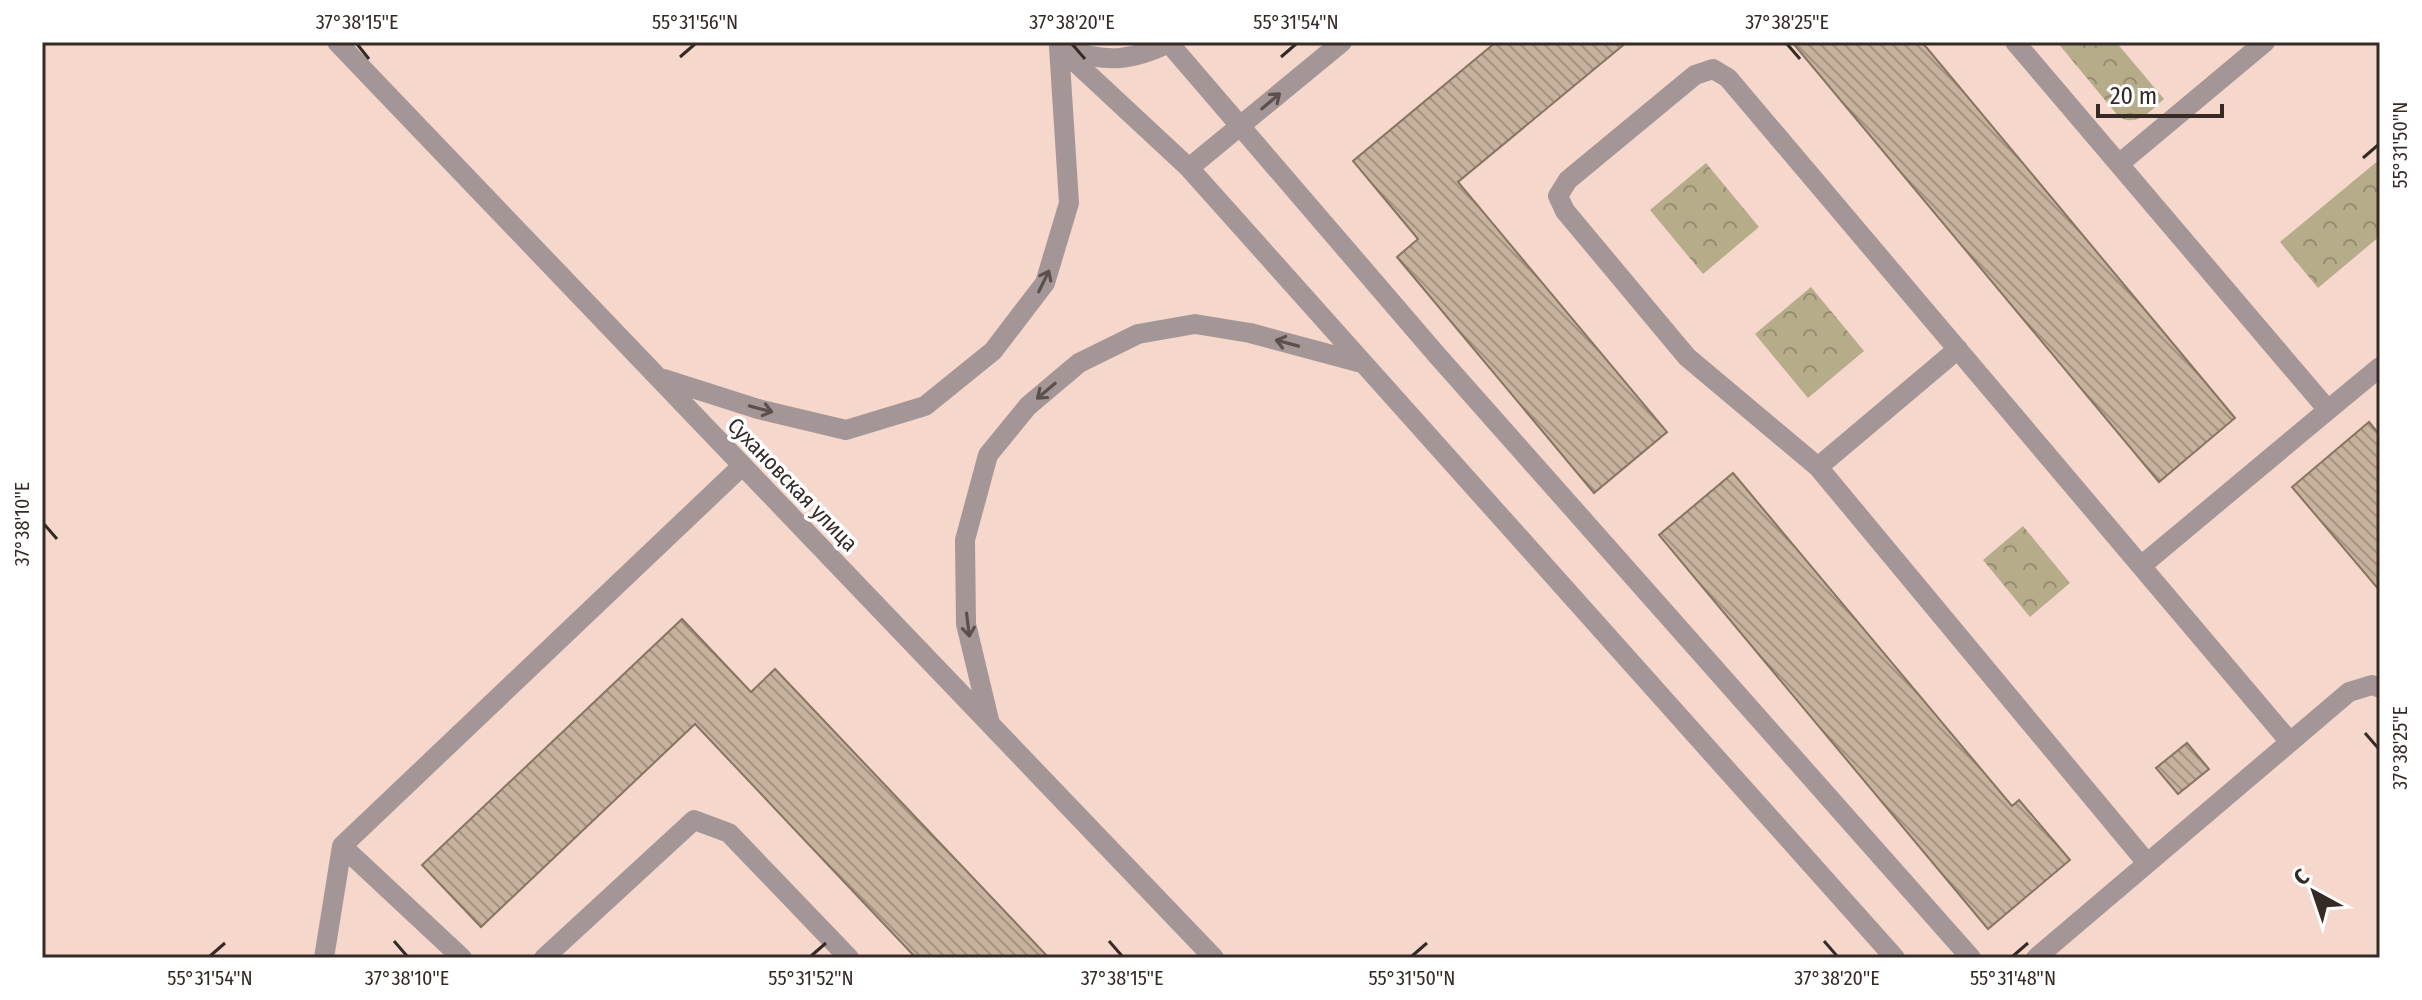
<svg xmlns="http://www.w3.org/2000/svg" width="2422" height="1000" font-family="'Fira Sans Condensed',sans-serif">
  <style>
    .forest { fill: url(#forest-crowns) }
    .building { fill: url(#building-back-hatch); stroke: #887461; stroke-width: 2 }
    .lines { fill: none; stroke-linecap: round; stroke-linejoin: round }
    .minor { stroke: #a49697; stroke-width: 20 }
    .oneway { stroke: #5c504e }
    .ticks { fill: none; stroke: #362a26; stroke-width: 3 }
    .labels { text-anchor: middle; stroke-width: 7; stroke-linejoin: round; paint-order: stroke }
    .street-label { font-size: 22px; fill: #362a26; stroke: #fff }
    .neatline { fill: none; stroke: #362a26; stroke-width: 3 }
    .ticks-label { font-size: 20px; text-anchor: middle; fill: #362a26 }
  </style>
  <defs>
    <pattern id="forest-crowns" width="20" height="18" patternUnits="userSpaceOnUse" patternTransform="scale(2)"><rect width="20" height="18" fill="#b7ac8a"/><path d="M2 6a3 3 0 1 1 6 0M12 15a3 3 0 1 1 6 0" fill="none" stroke="#968c71"/></pattern>
    <pattern id="building-back-hatch" width="6" height="6" patternUnits="userSpaceOnUse" patternTransform="scale(2)"><rect width="6" height="6" fill="#c8b29e"/><path d="M-1 5l2 2M0 0l6 6M5-1l2 2" fill="none" stroke="#a39181"/></pattern>
  </defs>
  <rect width="100%" height="100%" fill="#f5d7cc"/>
  <path class="forest" d="M 2057,42 L 2116,42 L 2164,99 C 2150,111 2138,127 2119,117 Z
    M 2380,159 L 2380,236 L 2318,288 L 2280,242 Z
    M 1706,163 L 1759,227 L 1703,274 L 1650,210 Z
    M 1811,287 L 1864,351 L 1808,398 L 1755,334 Z
    M 2023,526 L 2070,583 L 2030,617 L 1983,560 Z"/>
  <path class="building" d="M 1496,42 L 1627,42 L 1458,182 L 1667,432 L 1594,493 L 1397,257 L 1418,239 L 1353,161 Z
    M 1792,42 L 1922,42 L 2235,418 L 2159,482 Z
    M 2369,422 L 2380,435 L 2380,591 L 2292,487 Z
    M 1733,473 L 2012,806 L 2019,800 L 2070,860 L 1988,929 L 1659,535 Z
    M 682,619 L 751,692 L 775,669 L 1049,958 L 916,958 L 695,724 L 481,927 L 422,865 Z
    M 2187,743 L 2209,769 L 2178,794 L 2156,768 Z"/>
  <g class="lines">
    <path class="minor" d="M 337,42 L 1214,958
      M 1168,42 L 1436,354 L 1971,958
      M 2015,42 L 2328,410 L 2380,367
      M 1059,47 L 1189,168 L 1895,958
      M 1068,50 C 1108,63 1132,61 1171,42
      M 2119,164 L 2265,42
      M 1189,168 L 1342,42
      M 664,379 L 758,409 L 846,430 L 925,406 L 993,351 L 1045,283 L 1069,203 L 1059,47
      M 1818,467 L 1958,349
      M 2141,566 L 1728,78 L 1713,69 L 1695,75 L 1568,180 L 1558,196 L 1565,211 L 1687,357 L 1818,467 L 2147,863
      M 990,724 L 966,624 L 965,540 L 988,455 L 1028,406 L 1079,363 L 1138,334 L 1195,324 L 1250,333 L 1362,363
      M 2290,742 L 2141,566 L 2328,410
      M 342,846 L 462,958
      M 324,958 L 342,846 L 742,466
      M 544,958 L 694,820 L 729,833 L 849,958
      M 2036,958 L 2349,692 L 2372,685 L 2380,688"/>
  </g>
  <defs><path id="oneway-shaft" d="M-6 0H5M1.5-3L5.5 0L1.5 3" fill="none" stroke-width="1.6" stroke-linecap="round" stroke-linejoin="round" transform="scale(2)"/></defs>
  <g class="oneway">
    <use href="#oneway-shaft" transform="translate(1271 101) rotate(-40)"/>
    <use href="#oneway-shaft" transform="translate(1044 281) rotate(-64)"/>
    <use href="#oneway-shaft" transform="translate(1287 343) rotate(-165)"/>
    <use href="#oneway-shaft" transform="translate(1046 391) rotate(140)"/>
    <use href="#oneway-shaft" transform="translate(761 409) rotate(15)"/>
    <use href="#oneway-shaft" transform="translate(968 625) rotate(83)"/>
  </g>
  <path class="ticks" d="M 357,44 L 369,59M 1072,44 L 1085,59M 1787,44 L 1800,59M 680,57 L 695,44M 1281,57 L 1296,44M 2363,158 L 2378,145M 44,524 L 57,539M 2365,733 L 2378,748M 394,941 L 407,956M 1109,941 L 1122,956M 1824,941 L 1837,956M 210,956 L 225,943M 811,956 L 826,943M 1412,956 L 1427,943M 2013,956 L 2028,943"/>
  <g class="labels">
    <g class="street-label">
      <text transform="translate(793 484) rotate(46)" y="8">Сухановская улица</text>
    </g>
  </g>
  <rect width="2422" height="1000" fill="none" stroke="#ffffff" stroke-width="88"/>
  <g transform="translate(2314 892) rotate(320)" stroke="#ffffff" stroke-width="6" paint-order="stroke">
  <path d="M0-6L14 30L0 20L-14 30Z" fill="#362a26"/>
  <text y="-12" font-size="22" font-weight="bold" text-anchor="middle" fill="#362a26">С</text>
  </g>
  <path d="M2098 104v12h124v-12" fill="none" stroke="#362a26" stroke-width="4"/>
  <text x="2110" y="104" font-size="24" fill="#362a26" stroke="#ffffff" stroke-width="6" paint-order="stroke">20 m</text>
  <rect x="44" y="44" width="2334" height="912" class="neatline"/>
  <g class="ticks-label">
    <text x="357" y="29">37°38'15"E</text>
    <text x="695" y="29">55°31'56"N</text>
    <text x="1072" y="29">37°38'20"E</text>
    <text x="1296" y="29">55°31'54"N</text>
    <text x="1787" y="29">37°38'25"E</text>
    <text transform="translate(2400 145) rotate(-90)" y="7">55°31'50"N</text>
    <text transform="translate(22 524) rotate(-90)" y="7">37°38'10"E</text>
    <text transform="translate(2400 748) rotate(-90)" y="7">37°38'25"E</text>
    <text x="210" y="985">55°31'54"N</text>
    <text x="407" y="985">37°38'10"E</text>
    <text x="811" y="985">55°31'52"N</text>
    <text x="1122" y="985">37°38'15"E</text>
    <text x="1412" y="985">55°31'50"N</text>
    <text x="1837" y="985">37°38'20"E</text>
    <text x="2013" y="985">55°31'48"N</text>
  </g>
</svg>
